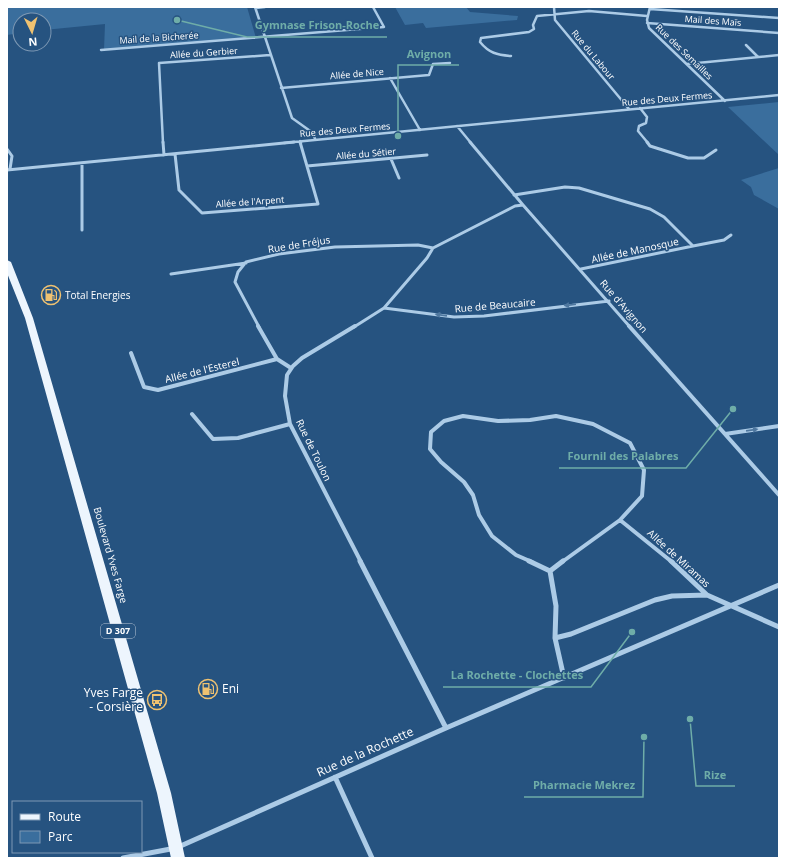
<svg xmlns="http://www.w3.org/2000/svg" width="786" height="865" font-family="'Open Sans',sans-serif">
  <style>
    .green { fill: #3a6e9d }
    .lines { fill: none; stroke-linecap: round; stroke-linejoin: round }
    .minor-far3 { stroke: #accbe6; stroke-width: 2.5 }
    .minor-far2 { stroke: #accbe6; stroke-width: 3 }
    .minor-far1 { stroke: #accbe6; stroke-width: 4 }
    .minor { stroke: #accbe6; stroke-width: 5 }
    .primary { fill: #edf5fd; fill-rule: evenodd }
    .oneway { fill: #4e779f }
    .labels { text-anchor: middle; stroke-width: 3; stroke-linejoin: round; paint-order: stroke }
    .far-street-label { font-size: 9px; fill: #fff; stroke: #265380 }
    .shield { fill: #265380; stroke: #becbd9; stroke-width: 1 }
    .shield-label { font-size: 9px; font-weight: bold; fill: #fff }
    .street-label { font-size: 10px; fill: #fff; stroke: #265380 }
    .poi-label { font-size: 10px; fill: #fff; stroke: #265380; text-anchor: start }
    .near-poi-label { font-size: 12px; fill: #fff; stroke: #265380; text-anchor: start }
    .near-street-label { font-size: 12px; fill: #fff; stroke: #265380 }
    .leader { fill: none; stroke: #6fada8; stroke-width: 1.5 }
    .callout-dot { fill: #6fada8; stroke: #265380; stroke-width: 1.5 }
    .callout-label { font-size: 11px; text-anchor: middle; font-weight: bold; fill: #6fada8; stroke: #265380; stroke-width: 3; stroke-linejoin: round; paint-order: stroke }
  </style>
  <rect width="100%" height="100%" fill="#265380"/>
  <path class="green" d="M 7,7 L 247,7 L 256,38 L 104,50 L 105,24 L 44,30 L 44,20 L 20,20 L 20,33 L 7,35 Z
    M 395,7 L 466,7 L 470,12 L 518,16 L 517,20 L 426,28 L 423,23 L 405,25 Z
    M 779,102 L 779,155 L 728,107 Z
    M 779,168 L 779,209 L 754,195 L 751,187 L 741,180 Z"/>
  <g class="lines">
    <path class="minor-far3" d="M 255,7 L 292,118 L 313,133 L 315,139
      M 554,7 L 555,20 L 629,109
      M 650,7 L 647,20 L 649,28 L 725,101
      M 256,8 L 265,7
      M 650,9 L 779,18
      M 647,23 L 779,33
      M 746,45 L 758,57
      M 101,50 L 384,27 L 373,7
      M 511,56 C 497,55 489,53 480,42 L 481,38 L 529,32 L 534,29 L 533,25 L 537,16 L 589,11 L 647,16
      M 687,64 L 779,55
      M 390,78 L 420,130
      M 281,88 L 429,75 L 433,64 L 450,63
      M 640,108 L 647,117 L 646,123 L 639,126 L 638,131 L 648,143
      M 457,126 L 471,143
      M 300,141 L 301,143
      M 163,143 L 159,63 L 270,55
      M 284,143 L 779,95"/>
    <path class="minor-far2" d="M 163,142 L 164,155
      M 470,142 L 523,205 L 630,327
      M 647,142 L 650,146 L 688,158 L 704,158 L 716,150
      M 7,149 L 12,156 L 10,169
      M 175,154 L 179,190 L 202,213 L 318,204 L 300,142
      M 391,159 L 399,178
      M 82,163 L 82,230
      M 307,166 L 427,155
      M 7,170 L 294,142
      M 514,195 L 565,187 L 579,188 L 650,209 L 664,217 L 693,246 L 581,269
      M 693,246 L 724,240 L 731,235
      M 171,274 L 246,263
      M 384,308 L 454,317 L 484,316 L 609,301
      M 259,327 L 235,282 L 238,272 L 246,262 L 279,254 L 335,247 L 418,245 L 433,248
      M 354,327 L 384,308 L 427,258 L 433,248 L 515,206 L 523,205"/>
    <path class="minor-far1" d="M 258,326 L 277,359 L 291,368
      M 355,326 L 302,358 L 293,366 L 287,375 L 285,396 L 290,424 L 361,562
      M 629,326 L 779,495
      M 131,353 L 144,387 L 158,390 L 277,359
      M 192,414 L 213,439 L 238,438 L 290,424
      M 725,434 L 779,426
      M 620,520 L 672,562
      M 532,562 L 516,555 L 492,536 L 479,515 L 473,495 L 464,482 L 441,462 L 430,449 L 431,432 L 444,421 L 463,416 L 498,421 L 530,420 L 556,416 L 593,424 L 630,443 L 644,470 L 642,496 L 620,520 L 562,562"/>
    <path class="minor" d="M 360,561 L 446,728
      M 529,561 L 550,571 L 563,561
      M 671,561 L 707,595
      M 550,571 L 556,606 L 555,638
      M 564,678 L 555,638 L 571,634 L 655,600 L 672,596 L 707,595 L 779,627
      M 335,777 L 372,858
      M 123,858 L 176,848 L 446,728 L 779,585"/>
    <path class="primary" d="M 7,260 L 11,262 L 33,318 L 171,793 L 185,858 L 171,858 L 157,793 L 25,318 L 7,273 Z"/>
  </g>
  <defs><path id="oneway-solid" d="M-6-.8H1V-3.2L6.5 0L1 3.2V.8H-6Z"/></defs>
  <g class="oneway">
    <use href="#oneway-solid" transform="translate(570 305) rotate(173)"/>
    <use href="#oneway-solid" transform="translate(441 315) rotate(-172)"/>
    <use href="#oneway-solid" transform="translate(752 430) rotate(-8)"/>
  </g>
  <defs>
    <g id="fuel-ring" transform="scale(1)"><circle r="9.5" fill="#265380" stroke="#efc271" stroke-width="1.5"/><path d="M-5.5-6h7V0h2V4h1.3V-2.5L3-4.5l.8-.8L6-3V5H2.5V1h-1V6h-7ZM-4.2-4.7v3.2H.2V-4.7Z" fill="#efc271"/></g>
    <g id="bus-ring" transform="scale(1)"><circle r="9.5" fill="#265380" stroke="#efc271" stroke-width="1.5"/><path d="M-5-6H5V4H4V6H2V4H-2V6H-4V4H-5ZM-3.5-4V0h7V-4ZM-3.5 1.2v1.5H-2V1.2ZM2 1.2v1.5H3.5V1.2Z" fill="#efc271"/></g>
  </defs>
  <g fill-rule="evenodd">
    <use href="#fuel-ring" x="51" y="295"/>
    <use href="#fuel-ring" x="208" y="689"/>
    <use href="#bus-ring" x="157" y="700"/>
  </g>
  <g class="labels">
    <g class="far-street-label">
      <text transform="translate(713 21) rotate(4)" y="3">Mail des Maïs</text>
      <text transform="translate(159 38) rotate(-4)" y="3">Mail de la Bicherée</text>
      <text transform="translate(684 52) rotate(44)" y="3">Rue des Semailles</text>
      <text transform="translate(204 53) rotate(-4)" y="3">Allée du Gerbier</text>
      <text transform="translate(593 55) rotate(50)" y="3">Rue du Labour</text>
      <text transform="translate(357 74) rotate(-5)" y="3">Allée de Nice</text>
      <text transform="translate(667 99) rotate(-5)" y="3">Rue des Deux Fermes</text>
      <text transform="translate(345 130) rotate(-5)" y="3">Rue des Deux Fermes</text>
      <text transform="translate(366 154) rotate(-5)" y="3">Allée du Sétier</text>
      <text transform="translate(250 202) rotate(-4)" y="3">Allée de l'Arpent</text>
    </g>
    <rect class="shield" x="101" y="624" width="34" height="14" rx="3"/>
    <g class="shield-label">
      <text x="118" y="634">D 307</text>
    </g>
    <g class="street-label">
      <text transform="translate(299 244) rotate(-9)" y="4">Rue de Fréjus</text>
      <text transform="translate(635 250) rotate(-12)" y="4">Allée de Manosque</text>
      <text transform="translate(495 305) rotate(-5)" y="4">Rue de Beaucaire</text>
      <text transform="translate(624 306) rotate(49)" y="4">Rue d'Avignon</text>
      <text transform="translate(202 370) rotate(-14)" y="4">Allée de l'Esterel</text>
      <text transform="translate(314 450) rotate(64)" y="4">Rue de Toulon</text>
      <text transform="translate(111 555) rotate(74)" y="4">Boulevard Yves Farge</text>
      <text transform="translate(679 558) rotate(42)" y="4">Allée de Miramas</text>
    </g>
    <g class="poi-label">
      <text x="65" y="299">Total Energies</text>
    </g>
    <g class="near-poi-label">
      <text x="222" y="693">Eni</text>
      <text x="143" y="697" text-anchor="end">Yves Farge<tspan x="143" dy="14">- Corsière</tspan></text>
    </g>
    <g class="near-street-label">
      <text transform="translate(365 752) rotate(-24)" y="4">Rue de la Rochette</text>
    </g>
  </g>
  <path class="leader" d="M177 20L247 37H387M398 136L398 65H459M733 409L686 468H559M632 632L591 687H443M690 719L696 786H735M644 737L643 797H524"/>
  <g class="callout-dot">
    <circle cx="177" cy="20" r="4"/>
    <circle cx="398" cy="136" r="4"/>
    <circle cx="733" cy="409" r="4"/>
    <circle cx="632" cy="632" r="4"/>
    <circle cx="690" cy="719" r="4"/>
    <circle cx="644" cy="737" r="4"/>
  </g>
  <g class="callout-label">
    <text x="317" y="29">Gymnase Frison-Roche</text>
    <text x="429" y="58">Avignon</text>
    <text x="623" y="460">Fournil des Palabres</text>
    <text x="517" y="679">La Rochette - Clochettes</text>
    <text x="715" y="779">Rize</text>
    <text x="584" y="789">Pharmacie Mekrez</text>
  </g>
  <rect width="786" height="865" fill="none" stroke="#ffffff" stroke-width="16"/>
  <rect x="12" y="801" width="130" height="52" fill="#265380" stroke="#7d98b3"/>
  <rect x="20" y="814" width="20" height="6" fill="#edf5fd" stroke="#7d98b3"/>
  <text x="48" y="821" font-size="12" fill="#ffffff">Route</text>
  <rect x="20" y="831" width="20" height="12" fill="#3a6e9d" stroke="#7d98b3"/>
  <text x="48" y="841" font-size="12" fill="#ffffff">Parc</text>
  <g transform="translate(32 32) rotate(175)"><circle r="19" fill="#265380" stroke="#7d98b3"/>
  <path d="M0-3L7 15L0 10L-7 15Z" fill="#efc271"/>
  <text y="-6" font-size="11" font-weight="bold" text-anchor="middle" fill="#ffffff">N</text>
  </g>
</svg>
